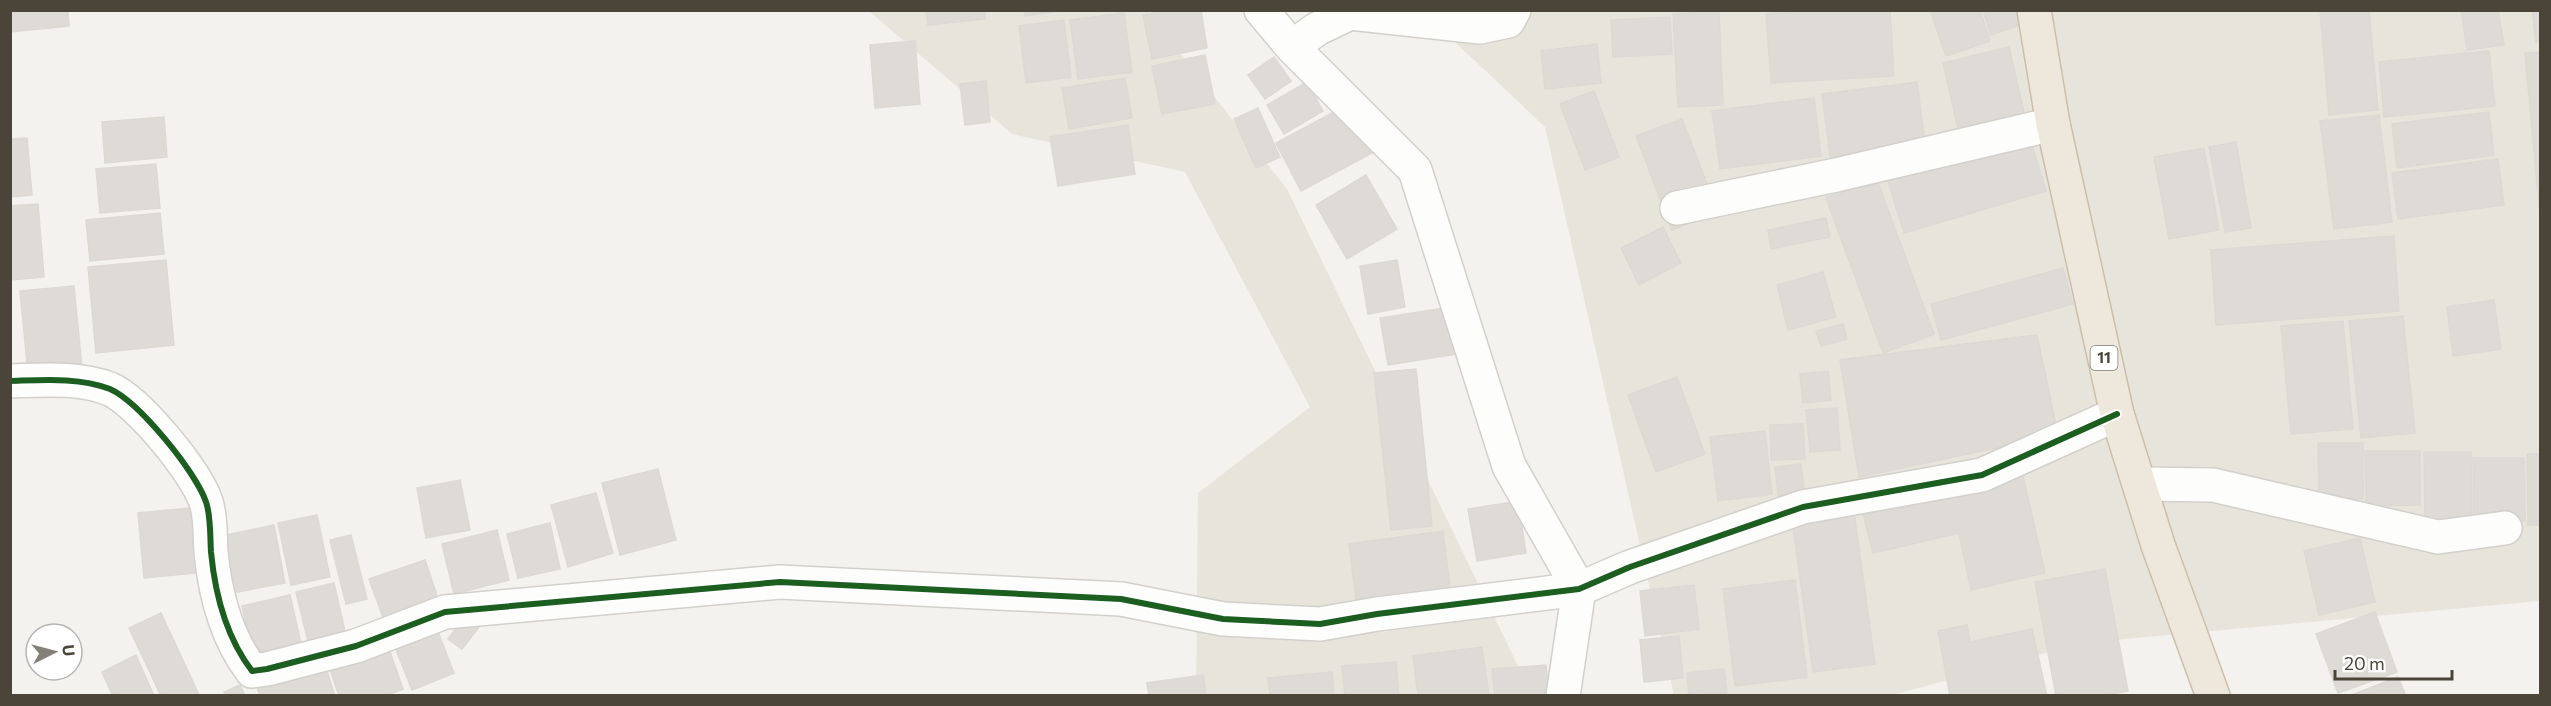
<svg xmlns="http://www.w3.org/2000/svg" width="2551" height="706" font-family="Commissioner,sans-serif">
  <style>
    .residential { fill: #e7e4dc }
    .building { fill: #dedbd6; stroke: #dcd9d4; stroke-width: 1.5 }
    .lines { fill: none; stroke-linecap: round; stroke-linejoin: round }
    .minor-casing { stroke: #d2d0cb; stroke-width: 36 }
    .highway-casing { stroke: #ccbfa9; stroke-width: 36 }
    .minor { stroke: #fdfdfc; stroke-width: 33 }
    .highway { stroke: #ede8db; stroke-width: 33 }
    .cycleway-casing { stroke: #fff; stroke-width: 10 }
    .cycleway { stroke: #1b5e20; stroke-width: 6 }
    .labels { text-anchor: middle; stroke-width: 4.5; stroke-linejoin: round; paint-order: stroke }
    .shield { fill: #fff; stroke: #817c74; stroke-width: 1.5 }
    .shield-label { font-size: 15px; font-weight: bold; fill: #4b4439 }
  </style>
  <rect width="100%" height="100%" fill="#f4f2ee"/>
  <path class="residential" d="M 869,11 L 1147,11 L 1287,189 L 1532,695 L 1196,695 L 1198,493 L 1310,407 L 1185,172 L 1012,134 Z
    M 1422,11 L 2540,11 L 2540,601 L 2082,643 L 1893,695 L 1674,695 L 1545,127 Z"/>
  <path class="building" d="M 10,10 L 68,10 L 69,26 L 10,32 Z
    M 926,10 L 985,10 L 985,19 L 928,25 Z
    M 1024,10 L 1060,10 L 1060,11 L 1025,16 Z
    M 1166,10 L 1201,10 L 1207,48 L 1152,59 L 1143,15 Z
    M 1824,10 L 1890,10 L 1894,76 L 1771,83 L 1766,14 Z
    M 1930,10 L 1980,10 L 1990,41 L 1946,56 Z
    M 1983,10 L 2015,10 L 2020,25 L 1991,35 Z
    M 2320,10 L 2369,10 L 2378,110 L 2329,115 Z
    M 2461,10 L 2498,10 L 2504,45 L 2467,50 Z
    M 2532,10 L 2540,10 L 2540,41 L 2536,42 Z
    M 1719,11 L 1723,105 L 1678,107 L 1673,14 Z
    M 1124,13 L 1132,72 L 1078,79 L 1070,20 Z
    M 1670,17 L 1672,54 L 1613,57 L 1611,20 Z
    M 1064,20 L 1071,77 L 1026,83 L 1019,26 Z
    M 915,41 L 920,104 L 875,108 L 870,45 Z
    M 1597,44 L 1601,83 L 1545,89 L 1541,51 Z
    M 2009,47 L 2026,121 L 1960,137 L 1943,63 Z
    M 2489,51 L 2495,106 L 2384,117 L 2379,62 Z
    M 2540,52 L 2540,216 L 2525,53 Z
    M 1205,55 L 1215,104 L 1162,114 L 1152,66 Z
    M 1274,57 L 1291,81 L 1265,99 L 1248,75 Z
    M 1125,78 L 1132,118 L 1069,129 L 1062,88 Z
    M 986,81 L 990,122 L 965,125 L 960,84 Z
    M 1307,82 L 1323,111 L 1284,134 L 1267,105 Z
    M 1917,82 L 1926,151 L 1831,163 L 1822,94 Z
    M 1594,91 L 1619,157 L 1585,170 L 1560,104 Z
    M 1814,98 L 1821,156 L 1720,169 L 1712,111 Z
    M 1347,105 L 1372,153 L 1301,191 L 1276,143 Z
    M 1258,108 L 1280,157 L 1256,168 L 1234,119 Z
    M 2489,112 L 2494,155 L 2397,168 L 2392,124 Z
    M 2379,115 L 2392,222 L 2334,229 L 2320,121 Z
    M 164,117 L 167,157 L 105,163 L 102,122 Z
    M 1682,119 L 1718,212 L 1672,230 L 1636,136 Z
    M 1128,125 L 1135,174 L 1058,186 L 1050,137 Z
    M 27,138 L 32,195 L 10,197 L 10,139 Z
    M 2030,139 L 2046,191 L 1904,233 L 1888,181 Z
    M 2236,142 L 2251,228 L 2225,232 L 2209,147 Z
    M 2204,148 L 2219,230 L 2169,239 L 2154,157 Z
    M 2498,159 L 2504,205 L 2398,219 L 2392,173 Z
    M 156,164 L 160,208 L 100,213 L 96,169 Z
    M 1366,175 L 1397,229 L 1347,259 L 1316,205 Z
    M 1877,180 L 1934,334 L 1883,353 L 1826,198 Z
    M 38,204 L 44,277 L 10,280 L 10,206 Z
    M 160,213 L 164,254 L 90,261 L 86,220 Z
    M 1826,218 L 1830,237 L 1771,249 L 1768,230 Z
    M 1663,227 L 1681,263 L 1639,285 L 1621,248 Z
    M 2394,236 L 2399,311 L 2216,325 L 2211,250 Z
    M 166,260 L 174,345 L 96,353 L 88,267 Z
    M 1397,260 L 1405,307 L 1368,314 L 1360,266 Z
    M 2063,268 L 2073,304 L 1941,340 L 1931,304 Z
    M 1823,272 L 1836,317 L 1788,330 L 1777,285 Z
    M 74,286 L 82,368 L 28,373 L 20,291 Z
    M 2494,300 L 2501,349 L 2453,356 L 2447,307 Z
    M 1457,306 L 1464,353 L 1388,365 L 1380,318 Z
    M 2403,316 L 2415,433 L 2361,438 L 2349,321 Z
    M 2343,321 L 2353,429 L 2291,434 L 2281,326 Z
    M 1843,324 L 1847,339 L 1821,346 L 1816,331 Z
    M 2037,335 L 2058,435 L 1859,477 L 1840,360 Z
    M 1416,369 L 1432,526 L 1391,530 L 1374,373 Z
    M 1828,371 L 1831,400 L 1803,403 L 1800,374 Z
    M 1677,377 L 1705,454 L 1656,472 L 1628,395 Z
    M 1837,408 L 1840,450 L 1810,452 L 1806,410 Z
    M 1803,424 L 1805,459 L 1771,460 L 1770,425 Z
    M 1765,431 L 1772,494 L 1718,501 L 1710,437 Z
    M 2318,443 L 2363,443 L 2363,499 L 2319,499 Z
    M 2365,451 L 2420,451 L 2420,505 L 2366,506 Z
    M 2424,452 L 2471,452 L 2472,522 L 2425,523 Z
    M 2527,454 L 2540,454 L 2540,525 L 2528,525 Z
    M 2473,458 L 2524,458 L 2525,521 L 2474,522 Z
    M 1801,464 L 1805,498 L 1779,501 L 1775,467 Z
    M 658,469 L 676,540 L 620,555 L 602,483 Z
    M 2017,473 L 2018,477 L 2023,476 L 2045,573 L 1971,590 L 1959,533 L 1873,553 L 1862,509 Z
    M 460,480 L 470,530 L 426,538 L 417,488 Z
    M 596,493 L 613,553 L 568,567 L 551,505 Z
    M 1518,501 L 1526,553 L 1477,561 L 1468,509 Z
    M 200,507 L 205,572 L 144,578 L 138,513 Z
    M 1854,512 L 1875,664 L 1813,672 L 1792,520 Z
    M 317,515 L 330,577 L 291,585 L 278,523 Z
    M 550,523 L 560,569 L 518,578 L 507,534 Z
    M 274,525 L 285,583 L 232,593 L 221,536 Z
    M 497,530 L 509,580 L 454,594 L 442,544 Z
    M 1443,531 L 1451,595 L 1357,607 L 1349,544 Z
    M 351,535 L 367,599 L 346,604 L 330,540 Z
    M 2360,538 L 2375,602 L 2319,615 L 2304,551 Z
    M 425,560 L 440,604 L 385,623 L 369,579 Z
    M 2105,569 L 2128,691 L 2103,696 L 2056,696 L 2035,582 Z
    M 1795,580 L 1807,677 L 1735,686 L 1723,589 Z
    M 334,583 L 348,645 L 311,654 L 296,592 Z
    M 1694,585 L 1699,629 L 1645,636 L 1640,591 Z
    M 290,595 L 303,652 L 255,663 L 242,606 Z
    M 2375,612 L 2397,672 L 2338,693 L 2316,634 Z
    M 161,613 L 199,695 L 197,696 L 161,696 L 129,628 Z
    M 466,615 L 480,626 L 462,649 L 448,639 Z
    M 435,624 L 454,673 L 412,690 L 393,642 Z
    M 1967,625 L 1970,642 L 2032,629 L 2047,696 L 1950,696 L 1938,631 Z
    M 1679,636 L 1683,678 L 1644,682 L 1640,640 Z
    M 387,643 L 403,689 L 385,696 L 339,696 L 328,663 Z
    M 1482,647 L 1489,696 L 1418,696 L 1413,656 Z
    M 136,655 L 154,696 L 113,696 L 102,672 Z
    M 1396,662 L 1399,696 L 1345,696 L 1342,666 Z
    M 325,665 L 335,696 L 260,696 L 257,687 Z
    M 1546,665 L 1549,696 L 1495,696 L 1492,669 Z
    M 1724,669 L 1727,693 L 1689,696 L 1687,673 Z
    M 1332,672 L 1334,696 L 1270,696 L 1268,678 Z
    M 1203,675 L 1206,696 L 1149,696 L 1147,683 Z
    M 2398,677 L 2406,696 L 2349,696 Z
    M 240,685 L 245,696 L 226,696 L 224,692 Z"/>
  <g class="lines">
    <g class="minor-casing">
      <path id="minor" d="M 1261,10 L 1292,47 L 1415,170 L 1509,466 L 1579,589 L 1563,696
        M 1292,47 L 1317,29 L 1350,13 L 1480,27 L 1508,21 L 1514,10
        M 1677,208 L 1836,175 L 2053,124
        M 10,381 C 43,380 79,377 110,389 C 139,402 196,472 206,502 C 211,516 210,537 211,552 C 215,594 226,637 252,671 L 267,669 L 356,646 L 445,612 L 780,582 L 1121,599 L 1223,619 L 1320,624 L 1377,614 L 1579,589 L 1630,567 L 1803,507 L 1982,475 L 2117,414
        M 2139,484 L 2213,485 L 2438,537 L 2505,528"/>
    </g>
    <g class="highway-casing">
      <path id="highway" d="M 2034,10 L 2053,124 L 2117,414 L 2158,545 L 2213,696"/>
    </g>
    <use href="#minor" class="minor"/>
    <use href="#highway" class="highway"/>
    <g class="cycleway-casing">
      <path id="cycleway" d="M 10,381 C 43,380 79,377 110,389 C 139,402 196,472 206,502 C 211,516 210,537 211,552 C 215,594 226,637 252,671 L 267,669 L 356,646 L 445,612 L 780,582 L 1121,599 L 1223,619 L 1320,624 L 1377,614 L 1579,589 L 1630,567 L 1803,507 L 1982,475 L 2117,414"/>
    </g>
    <use href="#cycleway" class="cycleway"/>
  </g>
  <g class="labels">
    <rect class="shield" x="2090.5" y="346" width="27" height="24" rx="4.5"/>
    <g class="shield-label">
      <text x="2104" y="363">11</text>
    </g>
  </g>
  <rect width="2551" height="706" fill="none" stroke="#4b4439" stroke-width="24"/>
  <g transform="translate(54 652) rotate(84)"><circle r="28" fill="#ffffff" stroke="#b7b4b0" stroke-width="1.5"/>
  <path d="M0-4.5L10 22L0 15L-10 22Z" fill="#868178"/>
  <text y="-9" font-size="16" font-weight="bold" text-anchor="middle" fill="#4b4439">U</text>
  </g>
  <path d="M2335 670v9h117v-9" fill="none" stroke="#4b4439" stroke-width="3"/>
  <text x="2344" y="670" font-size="18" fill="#4b4439" stroke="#ffffff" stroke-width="4.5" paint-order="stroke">20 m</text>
</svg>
